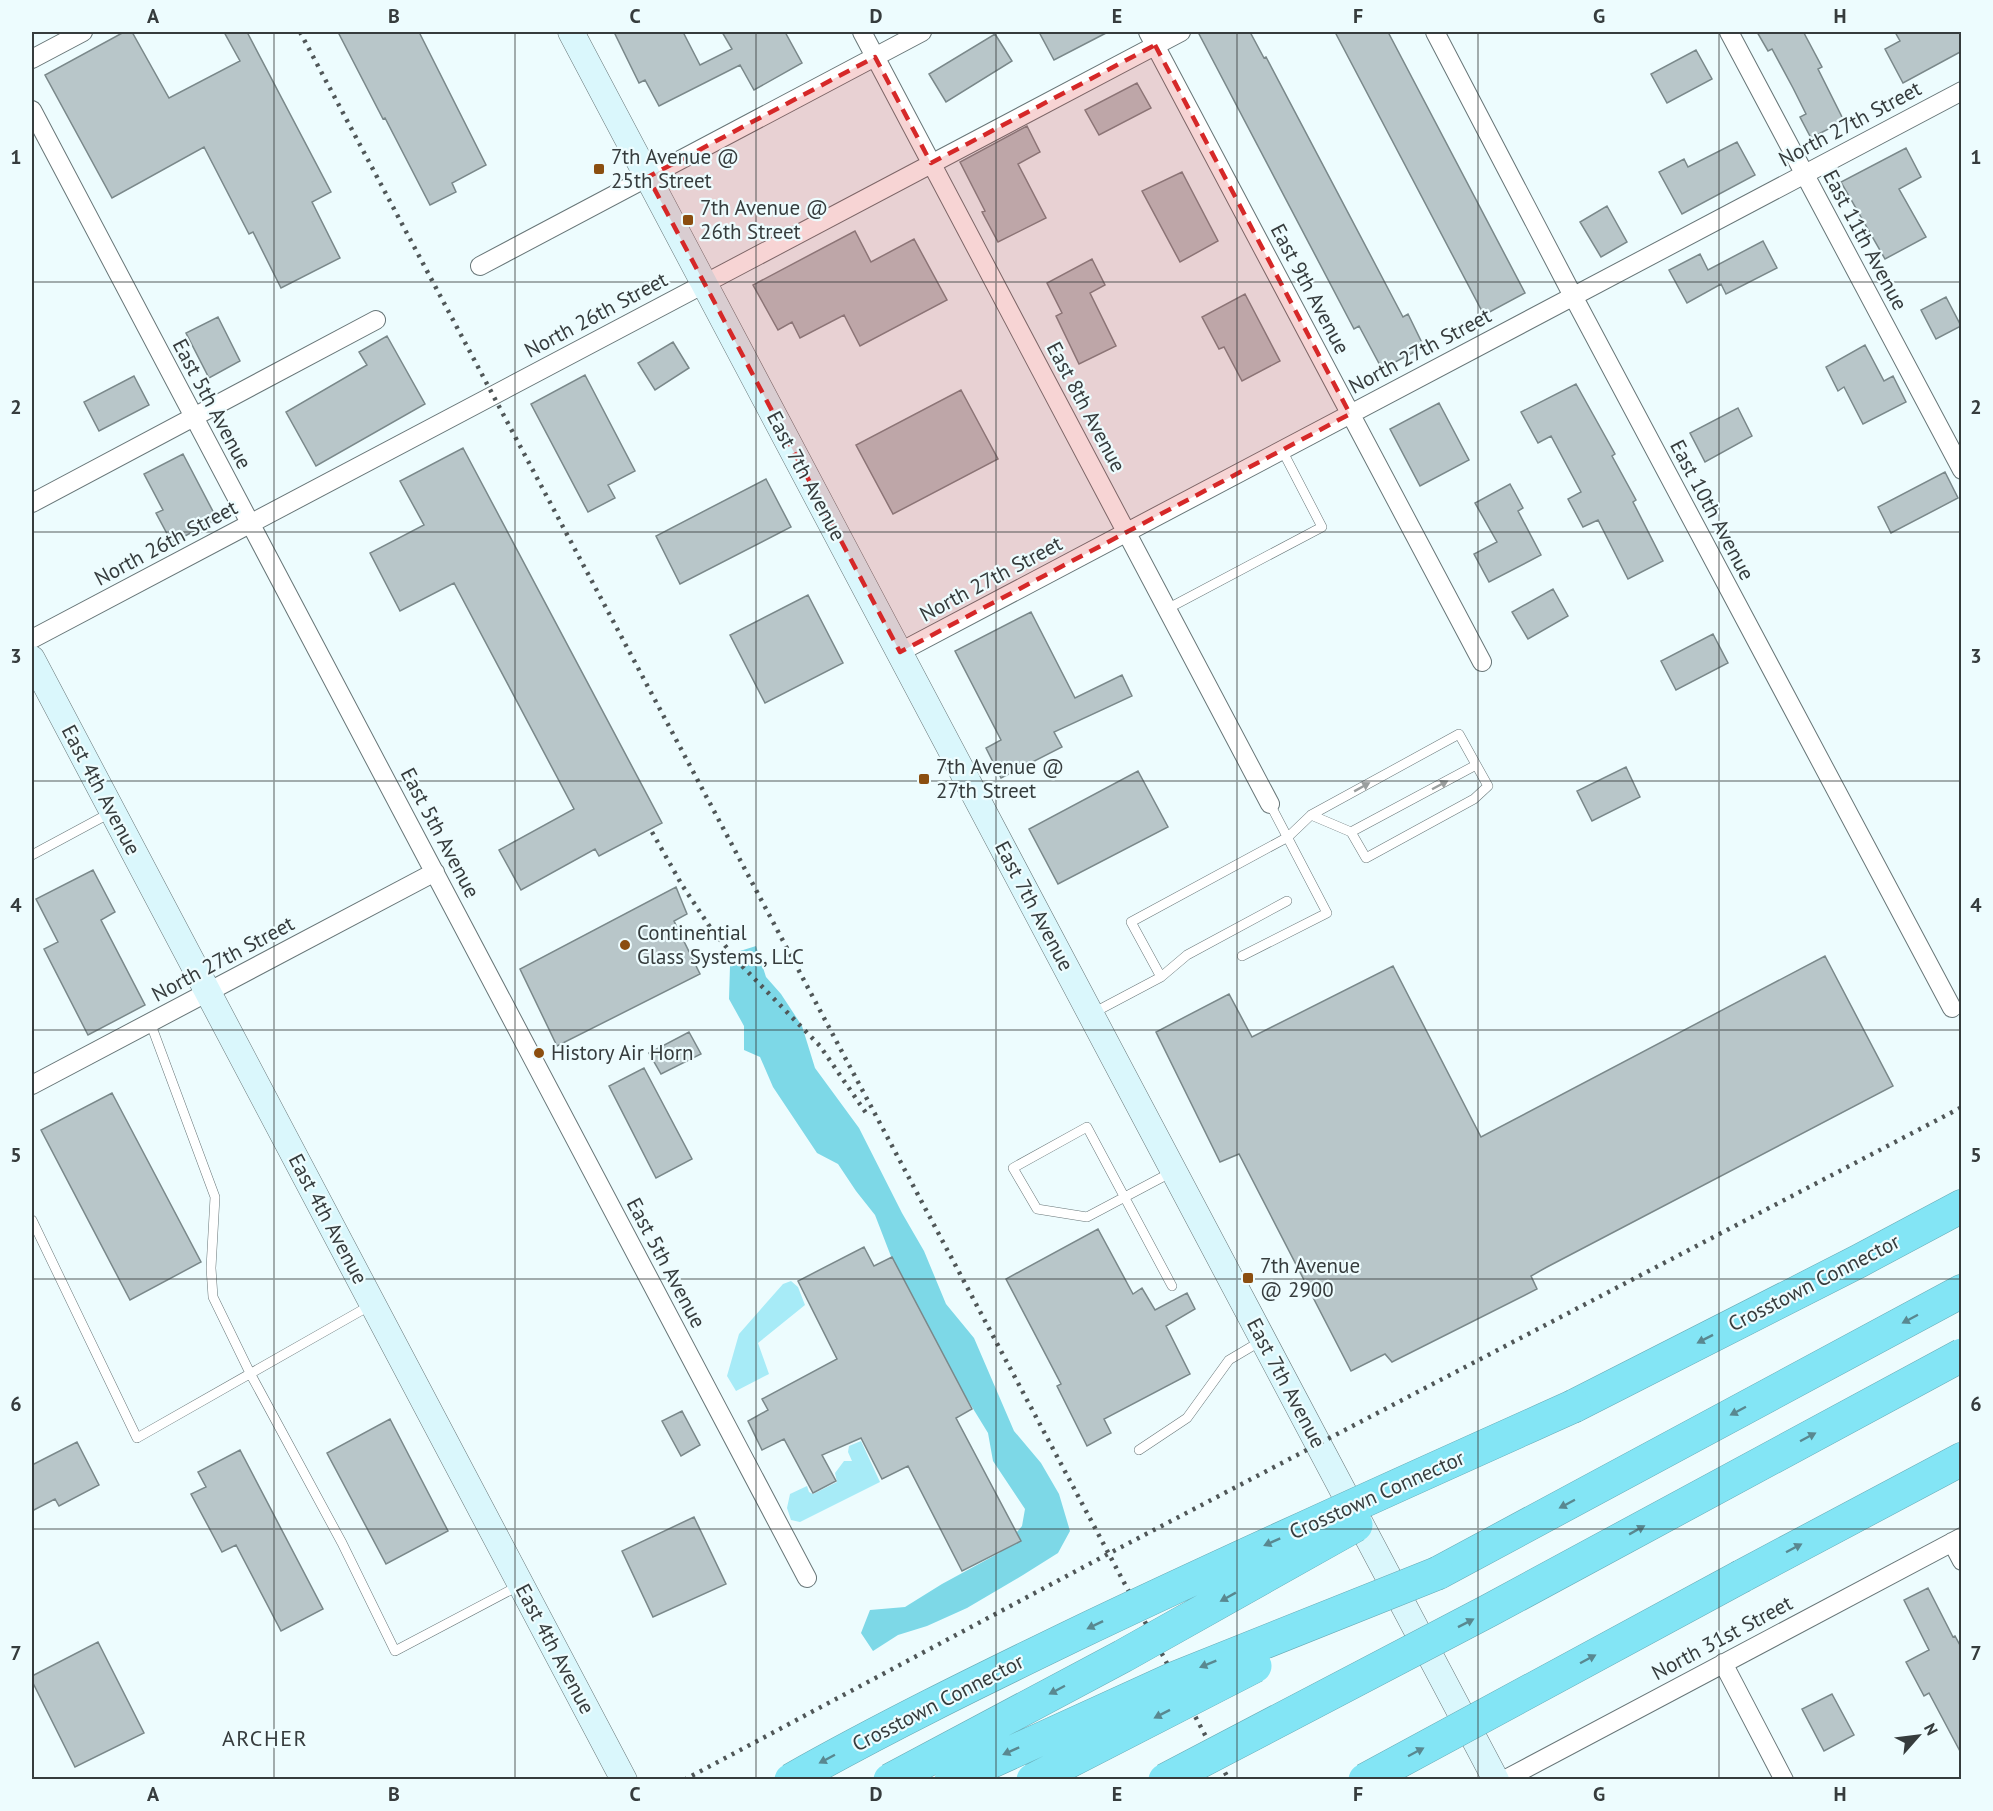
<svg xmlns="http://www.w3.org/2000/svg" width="1993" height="1811" font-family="'PT Sans',sans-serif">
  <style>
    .green { fill: #a7ebf7 }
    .forest { fill: #7dd8e7 }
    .building { fill: #b8c6c9; stroke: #7a888a; stroke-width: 1.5 }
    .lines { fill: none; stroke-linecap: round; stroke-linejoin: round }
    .lane-casing { stroke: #687678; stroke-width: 10 }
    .street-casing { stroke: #687678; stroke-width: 20 }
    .secondary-casing { stroke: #687678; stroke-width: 27 }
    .highway-casing { stroke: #68aab5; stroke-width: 34 }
    .lane { stroke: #fff; stroke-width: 9 }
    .street { stroke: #fff; stroke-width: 18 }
    .secondary { stroke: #daf7fc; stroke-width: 26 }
    .highway { stroke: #83e5f5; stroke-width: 33 }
    .rail { stroke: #505758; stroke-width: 4.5; stroke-dasharray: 3 6; stroke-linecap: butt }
    .highway-bridge-casing { stroke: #68aab5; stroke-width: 34; stroke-linecap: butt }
    .highway-bridge { stroke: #83e5f5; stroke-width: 33 }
    .oneway { fill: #9a9e9e }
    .oneway2 { fill: #598890 }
    .marked { fill: #d62828; fill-opacity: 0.2; stroke: #d62828; stroke-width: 4.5; stroke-dasharray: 12 8; stroke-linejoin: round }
    .grid { fill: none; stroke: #363c3d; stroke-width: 1.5; stroke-opacity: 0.55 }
    .poi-dot { fill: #8b4e10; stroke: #edfcfe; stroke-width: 2 }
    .labels { text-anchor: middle; stroke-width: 4.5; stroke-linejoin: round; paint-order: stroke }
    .street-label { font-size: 21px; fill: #363c3d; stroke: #edfcfe }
    .poi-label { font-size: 21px; fill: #363c3d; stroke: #edfcfe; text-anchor: start }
    .neighbourhood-label { font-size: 22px; letter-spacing: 1.5px; fill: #363c3d; stroke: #edfcfe }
    .neatline { fill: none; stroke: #363c3d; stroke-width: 2 }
    .grid-label { font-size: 20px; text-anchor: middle; font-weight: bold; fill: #363c3d }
  </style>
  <rect width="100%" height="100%" fill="#edfcfe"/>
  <path class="green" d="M 791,1281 L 798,1287 L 805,1305 L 758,1343 L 769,1374 L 736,1391 L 727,1376 L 739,1334 L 783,1284 Z
    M 861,1441 L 880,1482 L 800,1522 L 791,1520 L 787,1508 L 790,1494 L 807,1486 L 809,1492 L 813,1494 L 837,1482 L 835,1473 L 844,1461 L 852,1461 L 848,1452 L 849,1446 Z"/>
  <path class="forest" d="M 756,946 L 766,977 L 781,994 L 802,1026 L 815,1068 L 859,1128 L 902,1213 L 924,1251 L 946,1304 L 974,1338 L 1014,1431 L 1041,1463 L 1059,1494 L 1070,1531 L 1058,1553 L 1023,1575 L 967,1608 L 927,1626 L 898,1635 L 873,1651 L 861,1633 L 870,1610 L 905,1607 L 942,1584 L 999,1553 L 1022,1526 L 1025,1509 L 993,1461 L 988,1433 L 961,1389 L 892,1259 L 875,1215 L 856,1191 L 838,1164 L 817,1153 L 773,1087 L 760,1057 L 744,1050 L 744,1026 L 729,999 L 730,966 L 740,951 Z"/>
  <path class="building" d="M 124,32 L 132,32 L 169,98 L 240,61 L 224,32 L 247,32 L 331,192 L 312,202 L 340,258 L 281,288 L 253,232 L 249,234 L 204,147 L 112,198 L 45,75 Z
    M 338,32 L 419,32 L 486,165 L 452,183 L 456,192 L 430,205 L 385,118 L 383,119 Z
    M 614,32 L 683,32 L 700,65 L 732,49 L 722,32 L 785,32 L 802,63 L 754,90 L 740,65 L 659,106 L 645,80 L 639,83 Z
    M 1039,32 L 1108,32 L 1054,60 Z
    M 1198,32 L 1250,32 L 1264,58 L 1266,57 L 1403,317 L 1408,314 L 1424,347 L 1382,369 L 1359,326 L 1354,329 Z
    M 1335,32 L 1388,32 L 1525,293 L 1484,315 Z
    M 1757,32 L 1807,32 L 1804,33 L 1822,67 L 1818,69 L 1844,121 L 1811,138 L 1800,117 L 1806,114 L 1793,88 L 1772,49 L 1768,51 Z
    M 1895,32 L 1962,32 L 1962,51 L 1903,83 L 1885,49 L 1900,41 Z
    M 995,34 L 1012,61 L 946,102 L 929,74 Z
    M 1696,50 L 1712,79 L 1667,103 L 1651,74 Z
    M 1137,83 L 1151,108 L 1099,135 L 1085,110 Z
    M 1027,126 L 1040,152 L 1018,164 L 1046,218 L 998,242 L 982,212 L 985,211 L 960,162 Z
    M 1737,142 L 1755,175 L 1682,214 L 1659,172 L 1684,159 L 1688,167 Z
    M 1906,148 L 1921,177 L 1899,189 L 1926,237 L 1885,259 L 1841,182 Z
    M 1182,172 L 1218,241 L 1180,262 L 1142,191 Z
    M 1607,206 L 1627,242 L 1601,257 L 1580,222 Z
    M 855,231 L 871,262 L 914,239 L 947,300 L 860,346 L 844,315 L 800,338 L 792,322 L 778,330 L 753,285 Z
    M 1763,241 L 1777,268 L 1726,294 L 1721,284 L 1687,303 L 1669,270 L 1700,254 L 1708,270 Z
    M 1092,259 L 1105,285 L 1090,293 L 1116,346 L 1079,364 L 1056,316 L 1062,313 L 1047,283 Z
    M 1245,294 L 1280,361 L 1242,381 L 1224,347 L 1219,349 L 1202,317 Z
    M 1946,297 L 1961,326 L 1936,339 L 1921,310 Z
    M 218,317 L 240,361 L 209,378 L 186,333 Z
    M 387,336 L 425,404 L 316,466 L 286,412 L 367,365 L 359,352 Z
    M 673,342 L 689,368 L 655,390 L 638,363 Z
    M 1865,345 L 1884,381 L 1893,376 L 1906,402 L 1863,424 L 1844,387 L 1838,391 L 1826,367 Z
    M 585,375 L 635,471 L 608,485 L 615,498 L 588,512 L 531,404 Z
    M 134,376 L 149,405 L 99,431 L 84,402 Z
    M 1576,384 L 1615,454 L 1612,456 L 1636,500 L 1633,502 L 1663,561 L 1628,579 L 1598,520 L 1583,527 L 1568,499 L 1581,492 L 1551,436 L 1538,443 L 1521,412 Z
    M 961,390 L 998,459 L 893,514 L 856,445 Z
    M 1439,403 L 1469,460 L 1420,486 L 1390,429 Z
    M 1738,408 L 1752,436 L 1705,462 L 1690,433 Z
    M 463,448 L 662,823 L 599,856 L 595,849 L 521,890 L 499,850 L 574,809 L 454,583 L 400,611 L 370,553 L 424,525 L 400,481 Z
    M 183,454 L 217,519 L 172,543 L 156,513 L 163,510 L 144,474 Z
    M 1945,472 L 1958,498 L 1891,533 L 1878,507 Z
    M 766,479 L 791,527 L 680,584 L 656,536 Z
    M 1510,484 L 1523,508 L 1518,511 L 1541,555 L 1489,582 L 1474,554 L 1497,542 L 1475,503 Z
    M 1553,589 L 1568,616 L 1528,639 L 1512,612 Z
    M 808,595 L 843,663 L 765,703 L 730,635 Z
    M 1031,612 L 1075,698 L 1122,675 L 1132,696 L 1054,732 L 1062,747 L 1001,778 L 986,748 L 1001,740 L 955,651 Z
    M 1713,634 L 1728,663 L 1676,690 L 1661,661 Z
    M 1626,767 L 1640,797 L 1592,821 L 1577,791 Z
    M 1138,771 L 1168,827 L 1058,884 L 1029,829 Z
    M 93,870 L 115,912 L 101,920 L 145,1005 L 88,1035 L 44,949 L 58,942 L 36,899 Z
    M 676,887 L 687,914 L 674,921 L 700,974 L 557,1046 L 520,969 Z
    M 1825,956 L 1893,1086 L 1547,1267 L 1531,1276 L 1537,1289 L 1392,1362 L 1385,1354 L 1351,1371 L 1239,1154 L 1220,1162 L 1156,1032 L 1229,994 L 1252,1037 L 1393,966 L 1481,1137 Z
    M 689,1032 L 701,1054 L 661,1074 L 649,1053 Z
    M 644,1068 L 692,1159 L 656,1178 L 609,1086 Z
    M 112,1093 L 201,1262 L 130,1300 L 41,1130 Z
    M 1098,1229 L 1133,1294 L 1142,1288 L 1155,1310 L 1187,1293 L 1195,1309 L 1166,1326 L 1190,1374 L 1104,1419 L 1111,1433 L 1087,1446 L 1057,1386 L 1061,1384 L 1006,1279 Z
    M 864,1247 L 874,1266 L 892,1257 L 972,1409 L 956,1418 L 1021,1541 L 962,1571 L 908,1466 L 882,1479 L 861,1438 L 822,1455 L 836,1481 L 813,1493 L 784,1439 L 762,1450 L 748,1421 L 768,1410 L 762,1399 L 837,1359 L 798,1281 Z
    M 682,1411 L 700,1445 L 681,1456 L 662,1421 Z
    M 390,1419 L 448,1531 L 386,1564 L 327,1453 Z
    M 77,1442 L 99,1485 L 59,1506 L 55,1499 L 32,1511 L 32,1465 Z
    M 240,1450 L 323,1609 L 281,1631 L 236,1545 L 222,1552 L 191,1494 L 206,1487 L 198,1472 Z
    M 694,1517 L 726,1584 L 653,1617 L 622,1551 Z
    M 1928,1588 L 1953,1637 L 1955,1636 L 1962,1649 L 1962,1755 L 1929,1693 L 1924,1696 L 1906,1662 L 1929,1650 L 1904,1600 Z
    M 98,1642 L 144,1733 L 75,1767 L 32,1681 L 32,1676 Z
    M 1832,1694 L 1854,1735 L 1824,1751 L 1802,1709 Z"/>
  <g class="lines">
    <g class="lane-casing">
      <path id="lane" d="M 1167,609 L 1322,527 L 1282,450
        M 1351,832 L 1476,765
        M 32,855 L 110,813
        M 1242,956 L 1327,913 L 1270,804
        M 1161,977 L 1131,922 L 1288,837 L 1311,815 L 1459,734 L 1488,786 L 1474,799 L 1366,858 L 1351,832 L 1311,815
        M 1093,1013 L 1161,977 L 1187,955 L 1287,901
        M 150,1022 L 215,1197 L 211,1268 L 213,1297 L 250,1373 L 342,1543 L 395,1651 L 520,1585
        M 32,1220 L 137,1438 L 371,1305
        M 1172,1286 L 1087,1127 L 1013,1168 L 1037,1209 L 1087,1217 L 1172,1172
        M 1139,1450 L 1187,1418 L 1229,1360 L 1261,1341"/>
    </g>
    <g class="street-casing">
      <path id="street" d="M 862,32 L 1270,804
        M 1148,32 L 1482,662
        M 1435,32 L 1573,296 L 1952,1008
        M 1729,32 L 1962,470
        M 32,59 L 83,32
        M 32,110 L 807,1578
        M 480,266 L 922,32
        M 32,503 L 376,320
        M 32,639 L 1181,32
        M 900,652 L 1962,91
        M 32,1085 L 435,872
        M 1952,1542 L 1962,1561
        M 1723,1663 L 1784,1780
        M 1504,1780 L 1962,1537"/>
    </g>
    <g class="secondary-casing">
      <path id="secondary" d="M 571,32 L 1496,1780
        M 32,659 L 624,1780"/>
    </g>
    <g class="highway-casing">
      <path id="highway" d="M 1574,1406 L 1859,1261 L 1962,1206
        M 1438,1573 L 1962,1291
        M 1742,1576 L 1962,1459"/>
    </g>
    <use href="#lane" class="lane"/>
    <use href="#street" class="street"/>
    <use href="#secondary" class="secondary"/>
    <use href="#highway" class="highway"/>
    <path class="rail" d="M 300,32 L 1229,1780
      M 652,832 L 682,885 L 712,930 L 743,967 L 820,1046 L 866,1113
      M 684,1780 L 1108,1554 L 1962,1107"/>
    <g class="highway-bridge-casing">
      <path id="highway-bridge" d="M 791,1780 C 883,1728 979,1681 1074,1635 C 1239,1556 1407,1481 1574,1406
        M 890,1780 L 1123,1656 L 1356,1525
        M 951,1780 L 1175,1678 L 1438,1573
        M 1033,1780 L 1255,1666
        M 1165,1780 L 1488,1611 L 1962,1355
        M 1365,1780 L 1742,1576"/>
    </g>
    <use href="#highway-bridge" class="highway-bridge"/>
  </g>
  <defs><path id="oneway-solid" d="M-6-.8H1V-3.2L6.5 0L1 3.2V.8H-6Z" transform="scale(1.5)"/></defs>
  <g class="oneway">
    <use href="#oneway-solid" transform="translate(1440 785) rotate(-28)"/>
    <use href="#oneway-solid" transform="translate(1362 787) rotate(-29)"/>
  </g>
  <g class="oneway2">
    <use href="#oneway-solid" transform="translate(1910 1319) rotate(152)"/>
    <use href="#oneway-solid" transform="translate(1705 1339) rotate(153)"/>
    <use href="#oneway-solid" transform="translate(1738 1411) rotate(152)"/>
    <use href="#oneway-solid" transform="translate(1808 1437) rotate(-28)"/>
    <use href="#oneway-solid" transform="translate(1567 1504) rotate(152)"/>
    <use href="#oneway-solid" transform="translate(1637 1530) rotate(-29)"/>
    <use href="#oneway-solid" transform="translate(1272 1542) rotate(156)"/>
    <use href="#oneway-solid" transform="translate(1794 1548) rotate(-28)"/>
    <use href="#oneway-solid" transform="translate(1228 1597) rotate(151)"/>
    <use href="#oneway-solid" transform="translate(1466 1623) rotate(-27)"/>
    <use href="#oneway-solid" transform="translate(1095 1625) rotate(154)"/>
    <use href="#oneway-solid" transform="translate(1588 1659) rotate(-28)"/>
    <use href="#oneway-solid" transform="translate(1208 1664) rotate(158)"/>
    <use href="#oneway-solid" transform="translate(1057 1690) rotate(152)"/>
    <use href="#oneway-solid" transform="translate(1162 1714) rotate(153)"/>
    <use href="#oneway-solid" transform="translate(1011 1751) rotate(156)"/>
    <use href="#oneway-solid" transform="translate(1416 1752) rotate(-28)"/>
    <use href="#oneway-solid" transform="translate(827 1759) rotate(152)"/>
  </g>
  <path class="marked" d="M 1155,45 L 1350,414 L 900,652 L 648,177 L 875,57 L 931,163 Z"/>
  <path class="grid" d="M 274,32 L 274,1780M 515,32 L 515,1780M 756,32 L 756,1780M 996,32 L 996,1780M 1237,32 L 1237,1780M 1478,32 L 1478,1780M 1719,32 L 1719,1780M 32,282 L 1962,282M 32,532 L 1962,532M 32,781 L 1962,781M 32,1030 L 1962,1030M 32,1279 L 1962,1279M 32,1529 L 1962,1529"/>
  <g class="poi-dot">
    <rect x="593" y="163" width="12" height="12" rx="3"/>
    <rect x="682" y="214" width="12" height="12" rx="3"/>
    <rect x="918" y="773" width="12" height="12" rx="3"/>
    <circle cx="625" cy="945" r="6"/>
    <circle cx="539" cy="1053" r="6"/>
    <rect x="1242" y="1272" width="12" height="12" rx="3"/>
  </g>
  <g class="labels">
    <g class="street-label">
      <text transform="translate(1850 124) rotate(-28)" y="7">North 27th Street</text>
      <text transform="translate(1865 240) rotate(62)" y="7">East 11th Avenue</text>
      <text transform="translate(1310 289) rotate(62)" y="7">East 9th Avenue</text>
      <text transform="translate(596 315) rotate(-28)" y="7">North 26th Street</text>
      <text transform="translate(1420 351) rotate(-28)" y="7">North 27th Street</text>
      <text transform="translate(212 404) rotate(62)" y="7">East 5th Avenue</text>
      <text transform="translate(1086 407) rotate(62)" y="7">East 8th Avenue</text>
      <text transform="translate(806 476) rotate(62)" y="7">East 7th Avenue</text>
      <text transform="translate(1712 510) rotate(62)" y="7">East 10th Avenue</text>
      <text transform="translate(166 543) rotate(-28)" y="7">North 26th Street</text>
      <text transform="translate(991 579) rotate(-28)" y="7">North 27th Street</text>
      <text transform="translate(101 790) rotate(62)" y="7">East 4th Avenue</text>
      <text transform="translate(440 833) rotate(62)" y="7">East 5th Avenue</text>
      <text transform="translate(1034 906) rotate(62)" y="7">East 7th Avenue</text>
      <text transform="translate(223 959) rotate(-28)" y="7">North 27th Street</text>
      <text transform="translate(328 1219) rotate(62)" y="7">East 4th Avenue</text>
      <text transform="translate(666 1263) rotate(62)" y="7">East 5th Avenue</text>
      <text transform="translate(1814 1283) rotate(-27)" y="7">Crosstown Connector</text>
      <text transform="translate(1286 1383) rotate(62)" y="7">East 7th Avenue</text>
      <text transform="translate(1377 1495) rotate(-24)" y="7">Crosstown Connector</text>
      <text transform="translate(1722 1638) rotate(-28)" y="7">North 31st Street</text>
      <text transform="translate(555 1649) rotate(62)" y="7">East 4th Avenue</text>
      <text transform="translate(938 1703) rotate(-27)" y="7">Crosstown Connector</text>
    </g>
    <g class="poi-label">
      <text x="611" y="164">7th Avenue @<tspan x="611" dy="24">25th Street</tspan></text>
      <text x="700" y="215">7th Avenue @<tspan x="700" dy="24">26th Street</tspan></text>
      <text x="936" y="774">7th Avenue @<tspan x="936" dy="24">27th Street</tspan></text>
      <text x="637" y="940">Continential<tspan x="637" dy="24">Glass Systems, LLC</tspan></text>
      <text x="551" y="1060">History Air Horn</text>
      <text x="1260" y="1273">7th Avenue<tspan x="1260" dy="24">@ 2900</tspan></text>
    </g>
    <g class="neighbourhood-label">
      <text x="265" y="1746">ARCHER</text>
    </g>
  </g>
  <rect width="1993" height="1811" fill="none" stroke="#edfcfe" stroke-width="66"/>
  <g transform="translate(1918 1736) rotate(62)" stroke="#edfcfe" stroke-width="4.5" paint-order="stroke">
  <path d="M0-4.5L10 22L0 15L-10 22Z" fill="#363c3d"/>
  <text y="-9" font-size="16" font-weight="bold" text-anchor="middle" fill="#363c3d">N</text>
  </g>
  <rect x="33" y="33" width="1927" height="1745" class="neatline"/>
  <g class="grid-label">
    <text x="153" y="23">A</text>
    <text x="394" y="23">B</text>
    <text x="635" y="23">C</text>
    <text x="876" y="23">D</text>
    <text x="1117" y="23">E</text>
    <text x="1358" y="23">F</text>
    <text x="1599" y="23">G</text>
    <text x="1840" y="23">H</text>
    <text x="16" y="164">1</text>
    <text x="1976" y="164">1</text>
    <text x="16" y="414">2</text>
    <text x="1976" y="414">2</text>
    <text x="16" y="663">3</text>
    <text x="1976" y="663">3</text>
    <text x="16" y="912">4</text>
    <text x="1976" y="912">4</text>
    <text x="16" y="1162">5</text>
    <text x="1976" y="1162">5</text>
    <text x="16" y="1411">6</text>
    <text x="1976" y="1411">6</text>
    <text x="16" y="1660">7</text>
    <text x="1976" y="1660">7</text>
    <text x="153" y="1801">A</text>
    <text x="394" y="1801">B</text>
    <text x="635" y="1801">C</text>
    <text x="876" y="1801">D</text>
    <text x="1117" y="1801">E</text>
    <text x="1358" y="1801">F</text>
    <text x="1599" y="1801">G</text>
    <text x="1840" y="1801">H</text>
  </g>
</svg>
